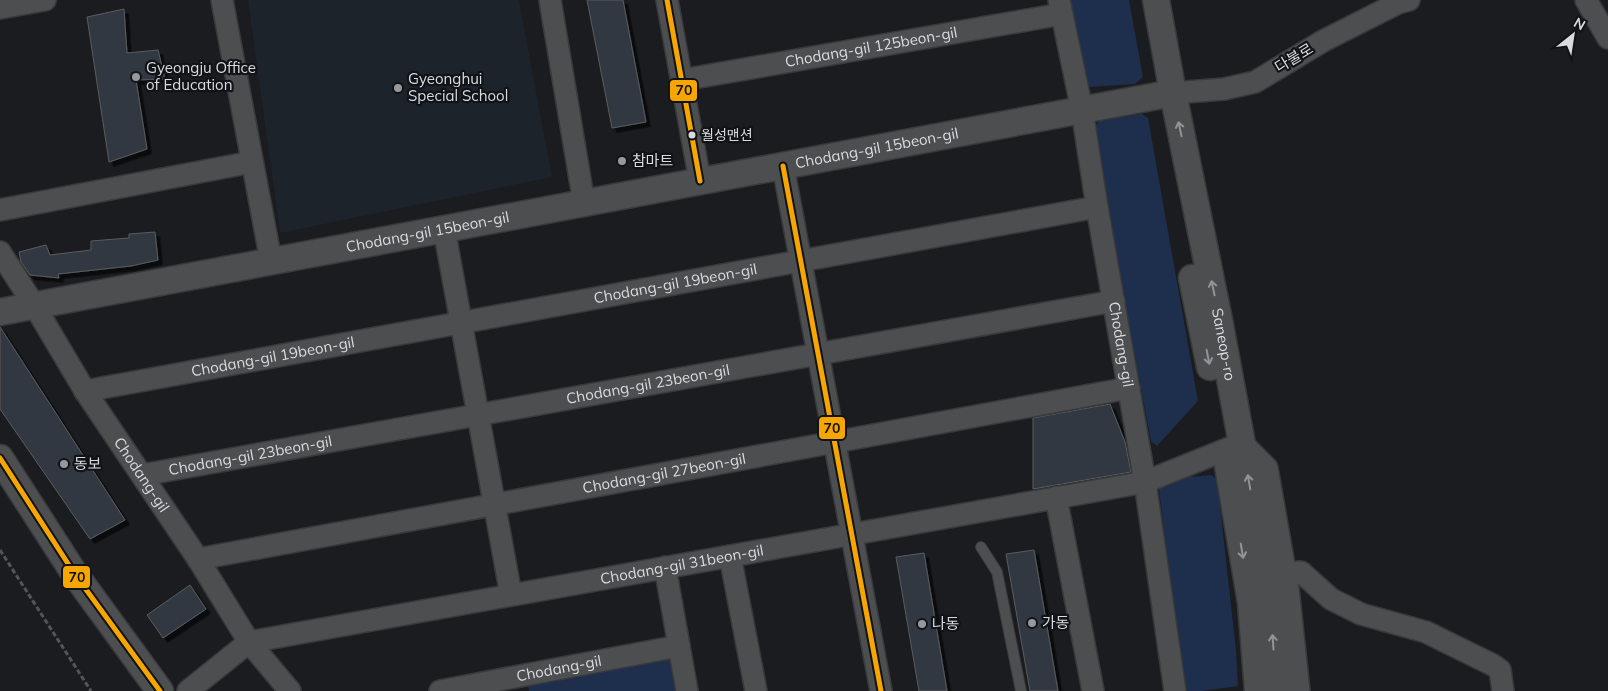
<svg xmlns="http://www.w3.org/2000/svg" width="1608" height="691" font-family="Mulish,'Noto Sans KR',sans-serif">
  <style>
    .built { fill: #1d232b }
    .green { fill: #1e2e4d }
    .building { fill: #323842; stroke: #5a5c5e; filter: url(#shadow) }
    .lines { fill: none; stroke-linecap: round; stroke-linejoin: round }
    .service-casing { stroke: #38393b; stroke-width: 12 }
    .minor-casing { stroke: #38393b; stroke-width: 24 }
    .tertiary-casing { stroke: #38393b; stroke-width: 29 }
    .path { stroke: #545557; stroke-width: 3; stroke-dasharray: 5 2.5; stroke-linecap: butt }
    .service { stroke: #4d4e50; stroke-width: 10 }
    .minor { stroke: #4d4e50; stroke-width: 21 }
    .tertiary { stroke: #4d4e50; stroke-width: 26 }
    .bus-1-casing { stroke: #101317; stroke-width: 9 }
    .bus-1 { stroke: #f7a600; stroke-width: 5 }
    .oneway { stroke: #939497 }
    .poi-dot { fill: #96989b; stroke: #101317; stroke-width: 2 }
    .bus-dot { fill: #d9dbde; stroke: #101317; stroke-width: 2 }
    .labels { text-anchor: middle; stroke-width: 4.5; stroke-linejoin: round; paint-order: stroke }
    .bus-label { font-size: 14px; fill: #d9dbde; stroke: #101317; text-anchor: start }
    .street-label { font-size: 15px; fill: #d9dbde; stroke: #101317 }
    .poi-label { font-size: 15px; fill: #d9dbde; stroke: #101317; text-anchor: start }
    .line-badge { stroke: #101317; stroke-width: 2 }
    .pale-badge-label { font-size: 14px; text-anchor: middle; font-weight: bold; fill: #111 }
  </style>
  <defs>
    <filter id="shadow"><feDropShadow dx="4.5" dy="4.5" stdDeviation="0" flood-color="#0009"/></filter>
  </defs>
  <rect width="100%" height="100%" fill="#1a1c1f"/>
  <path class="built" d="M 248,0 L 519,0 L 552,177 L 280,233 Z"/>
  <path class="green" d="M 1069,0 L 1129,0 L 1143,77 L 1135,84 L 1090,87 L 1084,81 Z
    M 1142,114 L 1148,118 L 1198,401 L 1157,446 L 1151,441 L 1092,131 L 1100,120 Z
    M 1211,475 L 1217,479 L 1236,650 L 1238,686 L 1202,691 L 1187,691 L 1183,687 L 1159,489 L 1169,479 Z
    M 671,652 L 677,691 L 529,691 L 526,677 Z"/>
  <path class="building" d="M 587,0 L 623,0 L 646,122 L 612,128 Z
    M 124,9 L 127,53 L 158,50 L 165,79 L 136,80 L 147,149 L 109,162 L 87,17 Z
    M 155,232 L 158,260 L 131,266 L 58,274 L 59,278 L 30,275 L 21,262 L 19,252 L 46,245 L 50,255 L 91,250 L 91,241 L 129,238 L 129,234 Z
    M 0,327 L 125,520 L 90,539 L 0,409 Z
    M 1110,404 L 1125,442 L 1131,472 L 1033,489 L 1033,418 Z
    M 1034,550 L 1058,691 L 1030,691 L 1006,554 Z
    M 924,553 L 947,691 L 919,691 L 896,557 Z
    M 190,585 L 206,609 L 163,638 L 147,615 Z"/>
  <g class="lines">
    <g class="service-casing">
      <path id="service" d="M 981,547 L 997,572 L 1021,691"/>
    </g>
    <g class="minor-casing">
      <g id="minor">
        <path d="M 222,0 L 271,261"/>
        <path d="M 550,0 L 584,203"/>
        <path d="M 667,0 L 700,181"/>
        <path id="s1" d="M 1059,0 L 1082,110 L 1097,207 L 1145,482 L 1175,691"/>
        <path d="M 1586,0 L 1608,38"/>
        <path d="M 0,8 L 45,0"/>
        <path id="s2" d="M 682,80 L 1062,14"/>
        <path d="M 1173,93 L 1224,89 L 1255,82 L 1323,41 L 1398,3 L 1409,0"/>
        <path d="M 783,166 L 881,691"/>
        <path d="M 0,210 L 252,162"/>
        <path d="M 444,229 L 511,595"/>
        <path id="s3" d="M 0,252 L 34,305 L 85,391 L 198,559 L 249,642 L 290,691"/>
        <path id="s4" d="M 85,391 L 1097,207"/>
        <path id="s5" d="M 142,475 L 1114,301"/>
        <path d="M 1056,497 L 1093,691"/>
        <path d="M 730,556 L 756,691"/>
        <path id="s6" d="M 198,559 L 1129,388"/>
        <path d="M 665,567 L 687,691"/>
        <path d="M 1286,573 L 1301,572 L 1331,599 L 1361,614 L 1426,632 L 1493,665 L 1500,670 L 1503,691"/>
        <path id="s7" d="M 188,691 L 249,642 L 1145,482 L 1242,443 L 1267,468 L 1288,588 L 1299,691"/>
        <path id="s8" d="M 440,691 L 679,646"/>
      </g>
    </g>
    <g class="tertiary-casing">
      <g id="tertiary">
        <path id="s9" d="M 1156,0 L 1173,93 L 1220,325 L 1271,601 L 1277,691"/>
        <path d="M 1192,278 L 1210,367"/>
        <path id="s10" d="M 0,312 L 1173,93"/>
        <path d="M 0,458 L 74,573 L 160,691"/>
        <path d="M 1227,460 L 1251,603 L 1258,691"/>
      </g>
    </g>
    <path class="path" d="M 0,550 L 91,691"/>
    <use href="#service" class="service"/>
    <use href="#minor" class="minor"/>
    <use href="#tertiary" class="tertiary"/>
    <g class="bus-1-casing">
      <path id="bus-1" d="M 667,0 L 700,181
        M 783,166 L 881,691
        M 0,458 L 74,573 L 160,691"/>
    </g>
    <use href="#bus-1" class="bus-1"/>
  </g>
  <defs><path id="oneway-shaft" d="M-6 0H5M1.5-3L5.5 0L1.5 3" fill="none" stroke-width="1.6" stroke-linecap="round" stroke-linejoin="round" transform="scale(1.25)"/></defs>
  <g class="oneway">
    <use href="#oneway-shaft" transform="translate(1180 129) rotate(-102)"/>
    <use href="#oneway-shaft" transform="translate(1213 288) rotate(-102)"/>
    <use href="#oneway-shaft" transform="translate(1208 357) rotate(79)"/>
    <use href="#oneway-shaft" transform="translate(1249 482) rotate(-100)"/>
    <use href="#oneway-shaft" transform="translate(1242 551) rotate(80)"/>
    <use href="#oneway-shaft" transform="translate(1273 642) rotate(-94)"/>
  </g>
  <g class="poi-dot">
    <circle cx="136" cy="77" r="5"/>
    <circle cx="398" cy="88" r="5"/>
    <circle cx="622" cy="161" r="5"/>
    <circle cx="64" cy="464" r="5"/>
    <circle cx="1032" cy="623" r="5"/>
    <circle cx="922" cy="624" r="5"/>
  </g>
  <circle class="bus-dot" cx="692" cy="135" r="4.5"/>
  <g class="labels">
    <g class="bus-label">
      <text x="701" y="140">월성맨션</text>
    </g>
    <g class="street-label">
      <text dy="5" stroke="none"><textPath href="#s2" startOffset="192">Chodang-gil 125beon-gil</textPath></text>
      <text transform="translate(1294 58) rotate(-31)" y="5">다불로</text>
      <text dy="5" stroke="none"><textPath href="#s10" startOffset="892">Chodang-gil 15beon-gil</textPath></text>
      <text dy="5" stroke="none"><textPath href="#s10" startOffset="435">Chodang-gil 15beon-gil</textPath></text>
      <text dy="5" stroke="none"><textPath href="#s4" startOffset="600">Chodang-gil 19beon-gil</textPath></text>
      <text dy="5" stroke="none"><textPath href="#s9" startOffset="351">Saneop-ro</textPath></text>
      <text dy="5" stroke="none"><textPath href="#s1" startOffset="350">Chodang-gil</textPath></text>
      <text dy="5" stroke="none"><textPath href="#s4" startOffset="191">Chodang-gil 19beon-gil</textPath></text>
      <text dy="5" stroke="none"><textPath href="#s5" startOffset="514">Chodang-gil 23beon-gil</textPath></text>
      <text dy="5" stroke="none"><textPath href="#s5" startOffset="110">Chodang-gil 23beon-gil</textPath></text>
      <text dy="5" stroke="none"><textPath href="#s3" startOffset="264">Chodang-gil</textPath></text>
      <text dy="5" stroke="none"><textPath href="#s6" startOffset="474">Chodang-gil 27beon-gil</textPath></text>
      <text dy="5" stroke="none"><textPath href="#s7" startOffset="518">Chodang-gil 31beon-gil</textPath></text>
      <text dy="5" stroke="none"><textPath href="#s8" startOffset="121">Chodang-gil</textPath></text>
    </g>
    <g class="poi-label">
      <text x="146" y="73">Gyeongju Office<tspan x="146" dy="17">of Education</tspan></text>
      <text x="408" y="84">Gyeonghui<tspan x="408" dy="17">Special School</tspan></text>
      <text x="632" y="166">참마트</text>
      <text x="74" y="469">동보</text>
      <text x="1042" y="628">가동</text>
      <text x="932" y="629">나동</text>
    </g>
  </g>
  <g class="line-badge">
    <rect x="669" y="79" width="29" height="23" rx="5" fill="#f7a600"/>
    <rect x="818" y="416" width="28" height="24" rx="5" fill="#f7a600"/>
    <rect x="62" y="565" width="29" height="24" rx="5" fill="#f7a600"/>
  </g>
  <g class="pale-badge-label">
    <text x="684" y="95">70</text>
    <text x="832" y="433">70</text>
    <text x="77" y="582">70</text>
  </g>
  <g transform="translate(1573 35) rotate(30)" stroke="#101317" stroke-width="4" paint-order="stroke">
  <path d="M0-4L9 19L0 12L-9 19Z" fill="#d9dbde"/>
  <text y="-8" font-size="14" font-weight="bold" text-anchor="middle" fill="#d9dbde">N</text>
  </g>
</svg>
